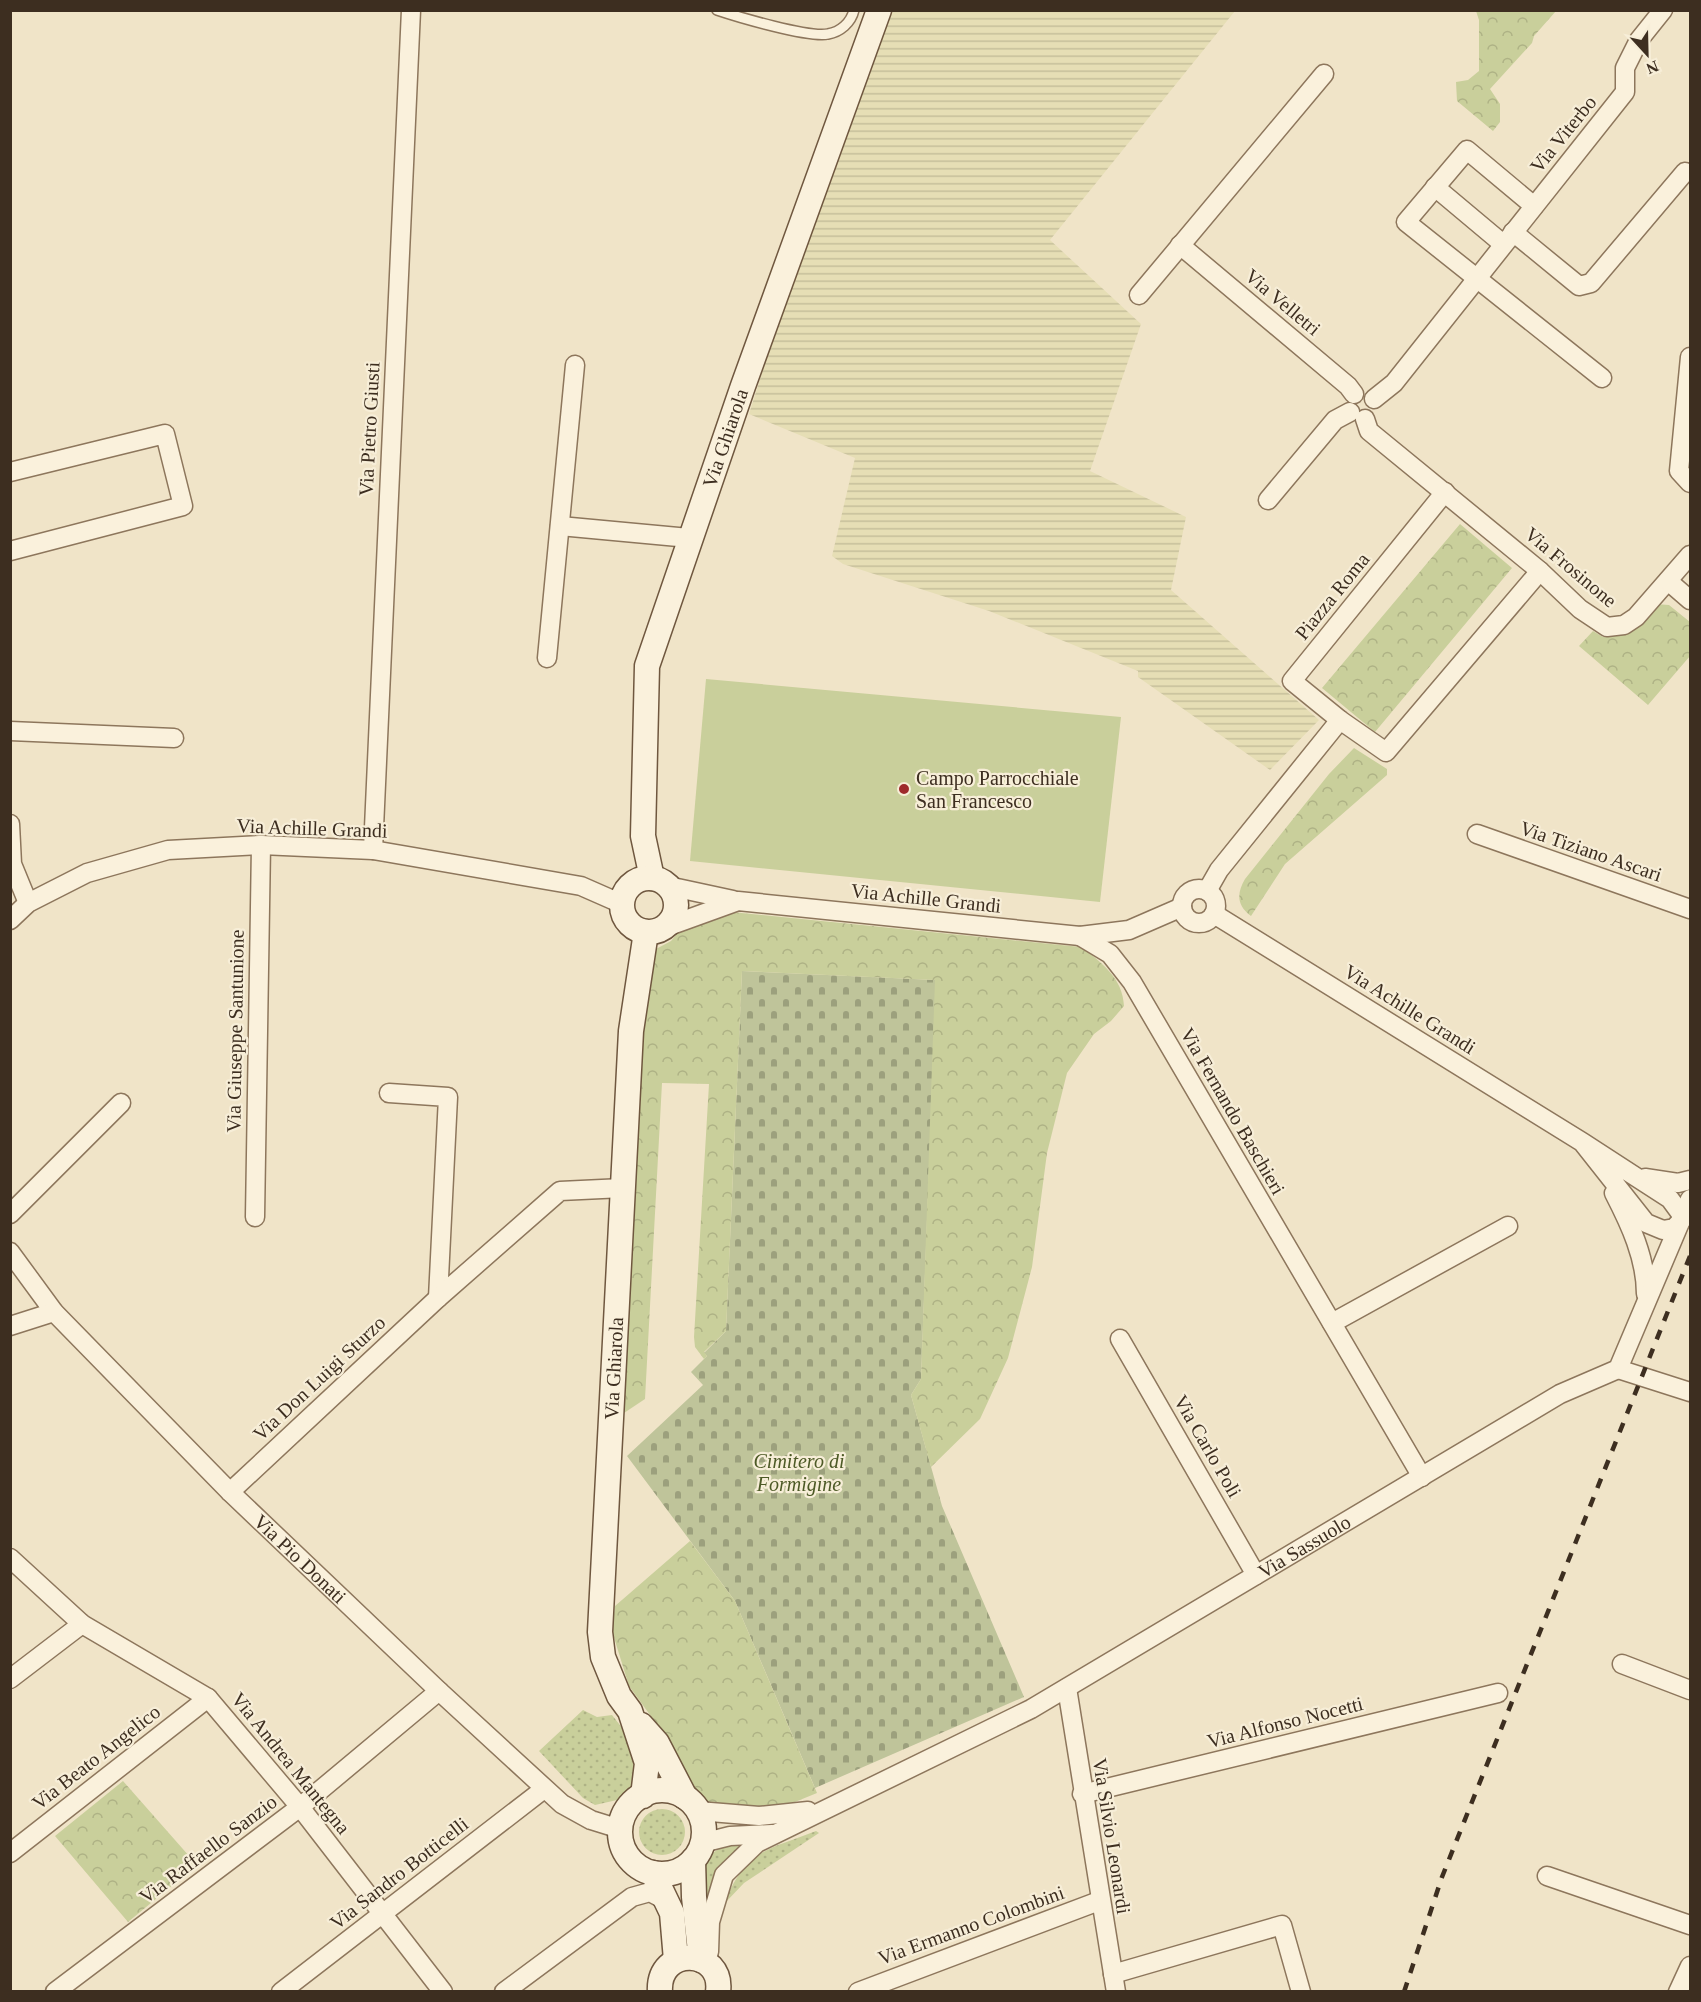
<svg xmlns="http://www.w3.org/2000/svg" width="1701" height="2002" font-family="'Times New Roman',serif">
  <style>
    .farmland { fill: url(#farmland-rules) }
    .grass { fill: url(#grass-dots) }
    .cemetery { fill: url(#cemetery-stones) }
    .park { fill: url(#park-crowns) }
    .pitch { fill: #c9cf9b }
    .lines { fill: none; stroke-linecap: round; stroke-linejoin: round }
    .lane-casing { stroke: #8d765c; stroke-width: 12 }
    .street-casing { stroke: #8d765c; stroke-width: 21 }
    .secondary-casing { stroke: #6f573f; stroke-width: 27 }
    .lane { stroke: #faf1dc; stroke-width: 9 }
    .street { stroke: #faf1dc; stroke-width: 18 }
    .secondary { stroke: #faf1dc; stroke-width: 24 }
    .rail { stroke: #3d2e20; stroke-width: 4.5; stroke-dasharray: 10 10; stroke-linecap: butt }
    .poi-dot { fill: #9e2a2b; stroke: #f7eed8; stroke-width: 2 }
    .labels { text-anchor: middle; stroke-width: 4.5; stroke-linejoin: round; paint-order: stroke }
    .street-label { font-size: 20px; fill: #3d2e20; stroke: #f7eed8 }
    .poi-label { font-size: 20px; fill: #3d2e20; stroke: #f7eed8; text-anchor: start }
    .park-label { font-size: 20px; font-style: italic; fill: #4d5a26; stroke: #f7eed8 }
  </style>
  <defs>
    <pattern id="farmland-rules" width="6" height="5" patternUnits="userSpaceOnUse" patternTransform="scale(1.5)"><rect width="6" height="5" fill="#e6deb5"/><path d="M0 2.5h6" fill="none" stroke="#c6bf9b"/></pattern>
    <pattern id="grass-dots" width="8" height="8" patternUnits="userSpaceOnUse" patternTransform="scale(1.5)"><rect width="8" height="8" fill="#c9cf9b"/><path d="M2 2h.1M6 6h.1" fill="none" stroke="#aeb285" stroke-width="1.8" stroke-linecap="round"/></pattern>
    <pattern id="cemetery-stones" width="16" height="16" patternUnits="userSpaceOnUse" patternTransform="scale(1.5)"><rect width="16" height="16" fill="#bfc49a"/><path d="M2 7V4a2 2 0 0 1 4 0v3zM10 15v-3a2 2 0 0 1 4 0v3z" fill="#9ca07d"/></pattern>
    <pattern id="park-crowns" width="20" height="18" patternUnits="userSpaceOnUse" patternTransform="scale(1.5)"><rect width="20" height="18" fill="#c9cf9b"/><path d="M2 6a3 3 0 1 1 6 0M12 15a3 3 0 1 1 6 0" fill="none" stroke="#aeb285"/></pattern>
  </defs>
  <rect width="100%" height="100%" fill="#f0e4c8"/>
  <path class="farmland" d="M 892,11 L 1235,11 L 1050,240 L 1141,324 L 1090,471 L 1186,517 L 1171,590 L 1319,720 L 1270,770 L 1138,677 L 1138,671 L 989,611 L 843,564 L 832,556 L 855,458 L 749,414 L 826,170 Z"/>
  <path class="grass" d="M 583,1710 L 597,1717 L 612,1715 L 634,1743 L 636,1783 L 617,1800 L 595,1805 L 583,1798 L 539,1751 Z
    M639 1832a23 23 0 1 1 46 0a23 23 0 1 1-46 0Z
    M 816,1831 L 819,1833 L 744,1883 L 724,1904 C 747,1848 766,1851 816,1831 Z
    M 734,1842 L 741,1845 L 725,1862 L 709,1898 C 693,1868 706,1852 734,1842 Z"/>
  <path class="cemetery" d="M 742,971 L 936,980 L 921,1379 L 911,1395 L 942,1506 L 1024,1697 L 815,1788 L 735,1601 L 627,1456 L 703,1385 L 691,1372 L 707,1356 L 704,1353 L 726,1331 Z"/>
  <path class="park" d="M 1476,11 L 1556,11 L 1534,36 L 1532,43 L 1490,89 L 1500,104 L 1500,122 L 1493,131 L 1457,101 L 1456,82 L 1468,80 L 1479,71 L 1479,20 Z
    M 1460,524 L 1512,568 L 1375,732 L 1322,688 Z
    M 1655,604 L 1669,605 L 1690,622 L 1690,656 L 1648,705 L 1579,646 L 1593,631 L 1603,637 L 1621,635 Z
    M 1354,748 L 1387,769 L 1387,775 L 1285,864 L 1251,916 C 1236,905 1237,893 1245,879 L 1329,774 Z
    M 712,910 L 1081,947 C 1101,962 1123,978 1124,1006 L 1111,1021 L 1094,1034 L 1067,1073 L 1047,1153 L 1032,1267 L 1008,1358 L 980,1419 L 931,1467 L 911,1395 L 921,1379 L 935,980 L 742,971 L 726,1331 L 704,1352 L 707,1356 L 704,1359 L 695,1347 L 694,1337 L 709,1084 L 662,1083 L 645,1399 L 618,1417 L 647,962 L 656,949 L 671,941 L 686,923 Z
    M 690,1541 L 735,1601 L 817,1793 L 790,1804 L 763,1809 L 710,1803 L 697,1796 L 666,1737 L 629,1686 L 612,1631 L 615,1606 Z
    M 123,1781 L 197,1865 L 128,1922 L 55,1836 Z"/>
  <path class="pitch" d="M 706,679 L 1121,717 L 1100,902 L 690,861 Z"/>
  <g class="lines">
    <g class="lane-casing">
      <path id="lane" d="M 717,10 C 738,17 809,38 828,34 C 840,32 851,23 854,10"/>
    </g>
    <g class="street-casing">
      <g id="street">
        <path d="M 1435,187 L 1503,244"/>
        <path d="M 1534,206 L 1467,150 L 1406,222 L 1602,378"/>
        <path d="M 1513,232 L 1579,286 L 1591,283 L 1685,172"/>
        <path d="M 1180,245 L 1348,386 L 1354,394"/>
        <path d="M 1139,295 L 1324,74"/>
        <path d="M 1690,357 L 1679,471 L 1690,483"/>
        <path d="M 1374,399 L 1394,383 L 1625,92 L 1625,68 L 1639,40 L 1663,10"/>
        <path d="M 1365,419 L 1369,431 L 1540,571 L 1580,609 L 1607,627 L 1624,625 L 1636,617 L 1690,555"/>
        <path d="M 10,472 L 165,434 L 183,506 L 10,551"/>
        <path d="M 1445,492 L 1292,681 L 1340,720 L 1386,752 L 1540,571"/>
        <path d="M 1268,500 L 1335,420 L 1350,412"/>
        <path d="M 560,526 L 689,538"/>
        <path d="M 1668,581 L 1690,600"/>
        <path d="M 547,658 L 575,365"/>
        <path d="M 10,731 L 174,738"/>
        <path d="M 10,824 L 12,864 L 28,903"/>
        <path d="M 1477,834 L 1690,909"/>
        <path d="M 373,850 L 411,10"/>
        <path d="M 668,886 L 733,900"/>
        <circle cx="1199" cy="906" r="17"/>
        <path d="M 1207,891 L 1219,870 L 1340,720"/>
        <path d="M 1214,914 L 1582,1142 L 1670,1199 L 1681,1214 L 1681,1221 L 1674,1228 L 1663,1230 L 1646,1223 L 1582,1142"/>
        <path d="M 10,920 L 28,903 L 87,873 L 168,850 L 261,845 L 373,850 L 581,886 L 622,904"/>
        <path d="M 666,927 L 738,901 L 1080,936 L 1129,930 L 1182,907"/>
        <path d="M 1080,936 L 1110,954 L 1132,982 L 1422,1477"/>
        <path d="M 389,1093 L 448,1097 L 438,1298"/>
        <path d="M 1645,1178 L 1678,1183 L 1690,1180"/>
        <path d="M 1614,1193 C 1630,1224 1646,1258 1646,1294"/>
        <path d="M 10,1214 L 121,1103"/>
        <path d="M 255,1217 L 261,845"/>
        <path id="s1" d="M 10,1252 L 54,1312 L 230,1492 L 439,1691 L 562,1804 L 591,1820 L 620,1829"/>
        <path d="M 1332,1323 L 1508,1226"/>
        <path d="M 10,1326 L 54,1312"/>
        <path d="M 1120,1339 L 1256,1575"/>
        <path d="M 1618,1369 L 1690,1392"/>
        <path d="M 230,1492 L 438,1298 L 560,1191 L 623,1188"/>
        <path d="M 10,1558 L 82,1624 L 208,1698 L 300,1807 L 443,1992"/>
        <path d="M 1622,1664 L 1690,1690"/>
        <path d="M 10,1679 L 82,1624"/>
        <path d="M 1067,1688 L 1116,1992"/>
        <path d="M 1082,1794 L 1498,1693"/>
        <path d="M 698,1811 L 759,1816 L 808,1811"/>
        <path d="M 702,1843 L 730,1836 L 772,1834"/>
        <path d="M 10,1853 L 208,1698"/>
        <path d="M 1547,1876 L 1690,1925"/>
        <path id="s2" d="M 709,1952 L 710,1922 L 724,1875 L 757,1843 L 1031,1709 L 1560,1394 L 1618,1369 L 1690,1199"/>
        <path d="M 1113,1974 L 1282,1925 L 1301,1992"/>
        <path d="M 55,1992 L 300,1807 L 439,1691"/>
        <path d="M 281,1992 L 544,1789"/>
        <path d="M 504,1992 L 632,1897 L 650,1892 L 667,1901"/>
        <path d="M 858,1992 L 1099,1901"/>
        <path d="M 1678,1992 L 1690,1966"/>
      </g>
    </g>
    <g class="secondary-casing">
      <g id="secondary">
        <path id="s3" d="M 652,878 L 643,836 L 647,666 L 743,386 L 879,10"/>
        <circle cx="649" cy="905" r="27"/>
        <path d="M 641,1725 L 657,1743 L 685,1797"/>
        <circle cx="662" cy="1832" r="42"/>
        <path id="s4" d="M 643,1796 L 647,1763 L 630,1711 L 619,1696 L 603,1657 L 600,1632 L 631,1031 L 646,932"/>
        <path d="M 693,1860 L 694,1897 L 701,1960"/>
        <path d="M 653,1873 L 672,1913 L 676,1960"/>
        <path d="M 660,1992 C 657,1945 724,1948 718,1992"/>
      </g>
    </g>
    <use href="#lane" class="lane"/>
    <use href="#street" class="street"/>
    <use href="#secondary" class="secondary"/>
    <path class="rail" d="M 1404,1992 L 1442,1877 L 1690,1256"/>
  </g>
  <circle class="poi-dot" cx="904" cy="789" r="6"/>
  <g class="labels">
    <g class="street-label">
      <text transform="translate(1563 134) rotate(-51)" y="7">Via Viterbo</text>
      <text transform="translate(1283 302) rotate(40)" y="7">Via Velletri</text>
      <text transform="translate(369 429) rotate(-87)" y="7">Via Pietro Giusti</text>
      <text dy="7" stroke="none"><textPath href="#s3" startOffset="454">Via Ghiarola</textPath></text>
      <text transform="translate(1571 567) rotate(40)" y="7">Via Frosinone</text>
      <text transform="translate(1332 596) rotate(-51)" y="7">Piazza Roma</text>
      <text transform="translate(312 828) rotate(2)" y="7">Via Achille Grandi</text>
      <text transform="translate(1591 851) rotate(19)" y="7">Via Tiziano Ascari</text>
      <text transform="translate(926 898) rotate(6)" y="7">Via Achille Grandi</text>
      <text transform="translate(1410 1009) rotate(32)" y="7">Via Achille Grandi</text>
      <text transform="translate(235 1031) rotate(-89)" y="7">Via Giuseppe Santunione</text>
      <text transform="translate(1233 1111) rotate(60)" y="7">Via Fernando Baschieri</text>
      <text dy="7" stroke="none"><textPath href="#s4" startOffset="438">Via Ghiarola</textPath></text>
      <text transform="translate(319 1378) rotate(-43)" y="7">Via Don Luigi Sturzo</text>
      <text transform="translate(1208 1446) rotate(60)" y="7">Via Carlo Poli</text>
      <text dy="7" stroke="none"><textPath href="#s2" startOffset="748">Via Sassuolo</textPath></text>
      <text dy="7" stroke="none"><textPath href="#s1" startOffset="423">Via Pio Donati</textPath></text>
      <text transform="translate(1285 1722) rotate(-14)" y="7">Via Alfonso Nocetti</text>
      <text transform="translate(96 1757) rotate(-38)" y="7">Via Beato Angelico</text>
      <text transform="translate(291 1763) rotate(51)" y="7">Via Andrea Mantegna</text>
      <text transform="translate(1112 1836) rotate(81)" y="7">Via Silvio Leonardi</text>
      <text transform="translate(208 1849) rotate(-37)" y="7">Via Raffaello Sanzio</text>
      <text transform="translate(399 1873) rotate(-38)" y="7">Via Sandro Botticelli</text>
      <text transform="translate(971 1925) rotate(-20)" y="7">Via Ermanno Colombini</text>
    </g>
    <g class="poi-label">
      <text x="916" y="785">Campo Parrocchiale<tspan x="916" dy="23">San Francesco</tspan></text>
    </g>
    <g class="park-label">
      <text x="799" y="1468">Cimitero di<tspan x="799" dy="23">Formigine</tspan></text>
    </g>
  </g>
  <rect width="1701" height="2002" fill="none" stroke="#3d2e20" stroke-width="24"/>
  <g transform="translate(1647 54) rotate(158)" stroke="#f7eed8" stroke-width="4.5" paint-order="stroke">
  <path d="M0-4.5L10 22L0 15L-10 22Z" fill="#3d2e20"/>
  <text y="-9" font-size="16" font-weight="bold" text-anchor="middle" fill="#3d2e20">N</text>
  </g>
</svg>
